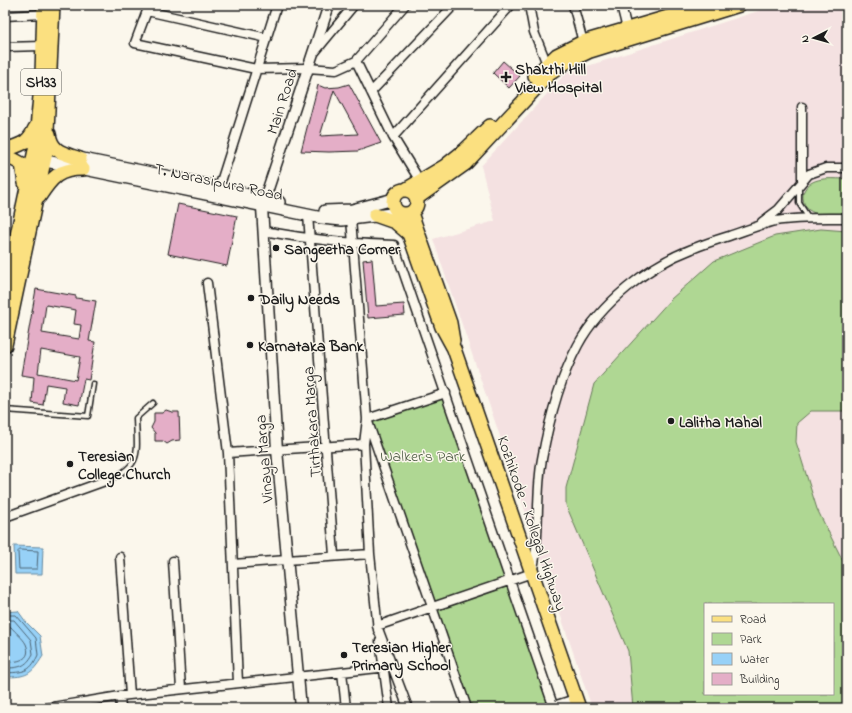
<svg xmlns="http://www.w3.org/2000/svg" width="852" height="713" font-family="'Indie Flower',sans-serif">
  <style>
    .built { fill: #f4e1e1; fill-rule: evenodd }
    .green { fill: #afd793; stroke: #667a58; fill-rule: evenodd }
    .water { fill: #97d1f7; stroke: #66899f }
    .lines { fill: none; stroke-linecap: round; stroke-linejoin: round }
    .shore { stroke: #4d6474; stroke-width: 1 }
    .building { fill: #e4aec7; stroke: #1c1c1c; fill-rule: evenodd }
    .service-casing { stroke: #1c1c1c; stroke-width: 7 }
    .minor-casing { stroke: #1c1c1c; stroke-width: 11 }
    .tertiary-casing { stroke: #1c1c1c; stroke-width: 13 }
    .secondary-casing { stroke: #1c1c1c; stroke-width: 14 }
    .primary-casing { stroke: #1c1c1c; stroke-width: 16 }
    .service { stroke: #fbf7ec; stroke-width: 4 }
    .minor { stroke: #fbf7ec; stroke-width: 8 }
    .tertiary { stroke: #fbf7ec; stroke-width: 10 }
    .secondary { stroke: #fbf7ec; stroke-width: 11 }
    .primary { stroke: #fbe080; stroke-width: 13 }
    .poi-dot { fill: #1c1c1c; stroke: #fbf7ec; stroke-width: 1.5 }
    .labels { text-anchor: middle; stroke-width: 3; stroke-linejoin: round; paint-order: stroke }
    .shield { fill: #fbf7ec; stroke: #5f5e5a; stroke-width: 1 }
    .shield-label { font-size: 15px; font-weight: bold; fill: #1c1c1c }
    .poi-label { font-size: 16px; font-weight: bold; fill: #1c1c1c; stroke: #fbf7ec; text-anchor: start }
    .street-label { font-size: 16px; fill: #1c1c1c; stroke: #fbf7ec }
    .park-label { font-size: 16px; fill: #4f5d46; stroke: #fbf7ec }
  </style>
  <rect width="100%" height="100%" fill="#fbf7ec"/>
  <filter id="ink" filterUnits="userSpaceOnUse"><feTurbulence type="fractalNoise" baseFrequency=".025" numOctaves="2"/><feDisplacementMap in="SourceGraphic" scale="8" xChannelSelector="R" yChannelSelector="G"/><feConvolveMatrix kernelMatrix="1 2 1 2 8 2 1 2 1" color-interpolation-filters="sRGB"/></filter>
  <g filter="url(#ink)">
    <path class="built" d="M 777,5 L 847,5 L 847,708 L 592,708 L 433,239 L 495,221 L 481,166 L 566,73 ZM 705,604 L 833,604 L 833,694 L 705,694 Z"/>
    <path class="green" d="M 847,179 L 847,214 C 829,214 801,220 803,193 C 810,175 831,179 847,179 Z
      M 821,229 L 847,231 L 847,411 L 811,411 L 797,423 L 796,442 L 817,509 L 847,569 L 847,708 L 633,708 L 628,651 L 566,505 L 566,488 L 594,384 L 671,299 L 714,261 L 775,236 ZM 705,604 L 833,604 L 833,694 L 705,694 Z
      M 446,393 L 549,708 L 469,708 L 367,419 Z"/>
    <path class="water" d="M 14,546 L 43,547 L 42,574 L 15,574 Z
      M 18,611 L 26,622 L 40,636 L 43,656 C 31,675 27,677 5,677 L 5,612 Z"/>
    <g class="lines">
      <path class="shore" d="M 20,550 L 38,551 L 37,569 L 19,569 L 18,552 Z
        M 5,615 L 16,615 L 36,638 L 38,655 C 30,673 23,672 5,673
        M 5,620 L 14,620 L 31,640 L 33,654 C 26,667 19,668 5,668
        M 5,626 L 11,627 C 15,632 23,638 26,644 C 33,661 16,662 5,662"/>
    </g>
    <path class="building" d="M 503,61 L 520,76 L 509,88 L 493,73 Z
      M 349,84 L 381,143 L 358,151 L 329,152 L 301,151 L 318,85 L 325,88 L 339,87 ZM 334,90 L 358,134 L 320,136 Z
      M 178,204 L 237,216 L 227,266 L 168,254 Z
      M 372,259 L 376,306 L 404,304 L 405,315 L 368,318 L 363,260 Z
      M 36,289 L 76,296 L 76,298 L 96,301 L 89,341 L 95,342 L 89,380 L 84,379 L 79,405 L 63,402 L 65,387 L 46,384 L 43,405 L 32,403 L 34,377 L 21,375 ZM 46,305 L 76,310 L 74,324 L 81,325 L 79,339 L 42,333 ZM 41,350 L 80,357 L 76,380 L 38,373 Z
      M 166,410 L 172,412 L 179,412 L 180,440 L 172,441 L 167,444 L 163,441 L 155,441 L 155,433 L 151,428 L 154,422 L 154,413 L 162,413 Z"/>
    <g class="lines">
      <g class="service-casing">
        <path id="service" d="M 799,187 L 799,203 L 808,217
          M 5,410 L 88,416 L 93,384
          M 105,481 C 143,467 137,453 136,418 L 153,403"/>
      </g>
      <g class="minor-casing">
        <path id="minor" d="M 152,5 L 147,11 L 135,43 L 256,69 L 307,68 L 336,70 L 356,61 L 405,5
          M 529,5 L 534,32 L 547,64
          M 573,5 L 583,42
          M 621,5 L 627,29
          M 146,7 L 147,11 L 267,38
          M 5,16 L 43,14
          M 5,47 L 42,46
          M 315,52 L 354,5
          M 356,61 L 393,137 L 420,181
          M 371,92 L 454,5
          M 802,107 L 802,179
          M 393,137 L 511,5
          M 219,188 L 277,5
          M 308,215 L 334,555
          M 351,219 L 367,419 L 364,444 L 370,554 L 378,630
          M 762,222 L 778,210 L 809,174 L 826,168 L 847,168
          M 263,231 C 307,239 350,244 394,245 L 554,708
          M 207,283 L 228,453 L 238,683
          M 446,393 L 367,419 L 467,708
          M 228,453 L 364,444
          M 5,517 L 105,481
          M 120,557 L 130,695
          M 173,561 L 181,689
          M 233,564 L 370,554
          M 380,641 L 389,708
          M 342,672 L 346,708
          M 120,696 L 121,708
          M 47,708 L 120,696 L 388,667
          M 408,708 L 377,626 L 532,573 C 541,536 535,497 542,459 C 549,420 559,380 578,345 C 600,304 649,265 692,249 C 704,244 716,240 729,236 C 744,231 759,225 775,221 C 799,217 823,218 847,218
          M 547,708 L 575,699"/>
      </g>
      <g class="tertiary-casing">
        <path id="tertiary" d="M 301,708 L 277,450 L 262,207 L 329,5"/>
      </g>
      <g class="secondary-casing">
        <path id="secondary" d="M 73,157 L 185,180 L 279,202
          M 36,159 L 322,218 L 342,220 L 399,213
          M 325,211 L 352,210 L 394,199"/>
      </g>
      <g class="primary-casing">
        <path id="primary" d="M 535,76 L 557,55 L 583,42 L 709,5
          M 49,134 C 52,153 64,153 80,159
          M 10,148 C 24,144 29,141 35,128
          M 9,157 L 22,164 L 25,183
          M393 202a12 12 0 1 1 24 0a12 12 0 1 1-24 0Z
          M 405,190 L 445,166 L 465,150 L 490,126
          M 39,197 C 52,177 59,169 83,169
          M 417,198 L 465,164 L 548,75 L 565,63 L 590,51 L 739,5
          M 411,213 L 450,323 L 453,341
          M 402,214 L 442,327 L 454,349 L 579,708
          M 375,215 L 395,222 L 408,233
          M 5,292 L 35,150 L 42,75 L 44,5
          M 5,345 L 46,152 L 53,5"/>
      </g>
      <use href="#service" class="service"/>
      <use href="#minor" class="minor"/>
      <use href="#tertiary" class="tertiary"/>
      <use href="#secondary" class="secondary"/>
      <use href="#primary" class="primary"/>
    </g>
  </g>
  <g class="poi-dot">
    <path d="M504 71h4v4h4v4h-4v4h-4v-4h-4v-4h4z"/>
    <circle cx="276" cy="248" r="4"/>
    <circle cx="251" cy="298" r="4"/>
    <circle cx="250" cy="345" r="4"/>
    <circle cx="671" cy="421" r="4"/>
    <circle cx="70" cy="464" r="4"/>
    <circle cx="344" cy="655" r="4"/>
  </g>
  <g class="labels">
    <rect class="shield" x="21" y="69" width="40" height="26" rx="3"/>
    <g class="shield-label">
      <text x="41" y="87">SH33</text>
    </g>
    <g class="poi-label">
      <text x="515" y="74">Shakthi Hill<tspan x="515" dy="18">View Hospital</tspan></text>
      <text x="284" y="254">Sangeetha Corner</text>
      <text x="259" y="304">Daily Needs</text>
      <text x="258" y="351">Karnataka Bank</text>
      <text x="679" y="427">Lalitha Mahal</text>
      <text x="78" y="461">Teresian<tspan x="78" dy="18">College Church</tspan></text>
      <text x="352" y="652">Teresian Higher<tspan x="352" dy="18">Primary School</tspan></text>
    </g>
    <g class="street-label">
      <text transform="translate(281 101) rotate(-72)" y="6">Main Road</text>
      <text transform="translate(219 181) rotate(12)" y="6">T. Narasipura Road</text>
      <text transform="translate(311 422) rotate(-94)" y="6">Tirthakara Marga</text>
      <text transform="translate(263 459) rotate(-95)" y="6">Vinaya Marga</text>
      <text transform="translate(533 523) rotate(71)" y="6">Kozhikode - Kollegal Highway</text>
    </g>
    <g class="park-label">
      <text x="423" y="461">Walker's Park</text>
    </g>
  </g>
  <rect width="852" height="713" fill="none" stroke="#fbf7ec" stroke-width="20"/>
  <rect x="10" y="10" width="832" height="693" fill="none" stroke="#1c1c1c" stroke-width="1.5" filter="url(#ink)"/>
  <rect x="704" y="603" width="130" height="92" fill="#fbf7ec" stroke="#a29f99"/>
  <rect x="712" y="616" width="20" height="6" fill="#fbe080" stroke="#a29f99"/>
  <text x="740" y="623" font-size="12" fill="#1c1c1c">Road</text>
  <rect x="712" y="633" width="20" height="12" fill="#afd793" stroke="#a29f99"/>
  <text x="740" y="643" font-size="12" fill="#1c1c1c">Park</text>
  <rect x="712" y="653" width="20" height="12" fill="#97d1f7" stroke="#a29f99"/>
  <text x="740" y="663" font-size="12" fill="#1c1c1c">Water</text>
  <rect x="712" y="673" width="20" height="12" fill="#e4aec7" stroke="#a29f99"/>
  <text x="740" y="683" font-size="12" fill="#1c1c1c">Building</text>
  <g transform="translate(814 38) rotate(264)" stroke="#fbf7ec" stroke-width="3" paint-order="stroke">
  <path d="M0-3L7 15L0 10L-7 15Z" fill="#1c1c1c"/>
  <text y="-6" font-size="11" font-weight="bold" text-anchor="middle" fill="#1c1c1c">N</text>
  </g>
</svg>
